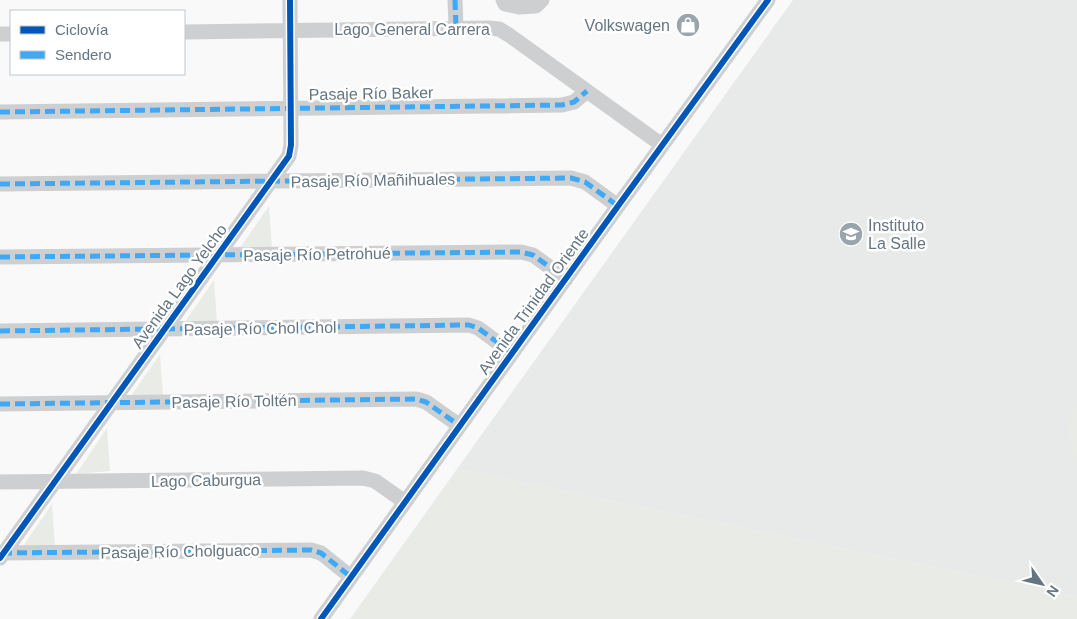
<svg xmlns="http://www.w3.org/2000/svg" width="1077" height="619" font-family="Arial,sans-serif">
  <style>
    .built { fill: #e8e9e9 }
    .grass { fill: #e8ebe6 }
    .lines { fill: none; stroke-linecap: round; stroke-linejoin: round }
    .minor { stroke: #cecfd0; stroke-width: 15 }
    .quiet { stroke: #3fa9f5; stroke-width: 5; stroke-dasharray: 10 5; stroke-linecap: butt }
    .cycleway-casing { stroke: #fff; stroke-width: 9 }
    .cycleway { stroke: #0057b8; stroke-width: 6 }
    .labels { text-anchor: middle; stroke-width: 5; stroke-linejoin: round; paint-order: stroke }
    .poi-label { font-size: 16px; fill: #657683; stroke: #fff; text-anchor: end }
    .street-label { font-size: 16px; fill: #657683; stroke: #fff }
  </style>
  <rect width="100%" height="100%" fill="#f9f9f9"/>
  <path class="built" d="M 793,0 L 1077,0 L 1077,597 L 457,469 Z"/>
  <path class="grass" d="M 269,206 L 272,249 L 237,252 Z
    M 214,280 L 217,323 L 182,326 Z
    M 160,354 L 163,397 L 129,399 Z
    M 1077,401 L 1077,462 C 1067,443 1066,420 1077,401 Z
    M 107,428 L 110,471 L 76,474 Z
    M 457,469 L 1077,597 L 1077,619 L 350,619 Z
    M 52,504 L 55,547 L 21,549 Z"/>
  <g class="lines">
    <path class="minor" d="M 455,0 L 456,28
      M 503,0 L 505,4 L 519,7 L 536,6 L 542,0
      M 184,32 L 489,28 L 499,29 L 509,35 L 662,145
      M 0,34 L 11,34
      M 0,112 L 562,105 L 574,102 L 587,91
      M 0,184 L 571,178 L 585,182 L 618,206
      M 0,257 L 521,252 L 533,255 L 566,279
      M 0,331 L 469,325 L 478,328 L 512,353
      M 0,404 L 416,399 L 426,402 L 460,426
      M 0,482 L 363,478 L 375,481 L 405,502
      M 0,553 L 311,550 L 321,553 L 351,577
      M 0,558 L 289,156 L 291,145 L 290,0
      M 321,619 L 618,206 L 768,0"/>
    <path class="quiet" d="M 455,0 L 456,28
      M 0,112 L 562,105 L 574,102 L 587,91
      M 0,184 L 571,178 L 585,182 L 618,206
      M 0,257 L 521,252 L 533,255 L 566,279
      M 0,331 L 469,325 L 478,328 L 512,353
      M 0,404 L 416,399 L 426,402 L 460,426
      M 2,553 L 311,550 L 321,553 L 351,577"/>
    <g class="cycleway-casing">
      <path id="cycleway" d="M 0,558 L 289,156 L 291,145 L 290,0
        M 321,619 L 618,206 L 768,0"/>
    </g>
    <use href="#cycleway" class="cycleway"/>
  </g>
  <defs>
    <g id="shop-disc" transform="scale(1.25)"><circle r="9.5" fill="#99a4ac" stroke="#fff"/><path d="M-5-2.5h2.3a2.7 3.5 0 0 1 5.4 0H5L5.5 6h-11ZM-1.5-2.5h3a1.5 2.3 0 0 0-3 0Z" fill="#fff"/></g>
    <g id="school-disc" transform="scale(1.25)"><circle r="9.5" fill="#99a4ac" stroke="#fff"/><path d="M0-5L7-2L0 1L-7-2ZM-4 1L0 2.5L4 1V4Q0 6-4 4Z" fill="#fff"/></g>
  </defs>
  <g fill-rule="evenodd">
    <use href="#shop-disc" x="688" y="25"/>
    <use href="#school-disc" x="851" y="234"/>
  </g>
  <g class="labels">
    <g class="poi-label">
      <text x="670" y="31">Volkswagen</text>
      <text x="868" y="231" text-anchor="start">Instituto<tspan x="868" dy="18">La Salle</tspan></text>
    </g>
    <g class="street-label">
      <text x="412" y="35">Lago General Carrera</text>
      <text transform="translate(371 93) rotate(-1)" y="6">Pasaje Río Baker</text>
      <text transform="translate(373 180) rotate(-1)" y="6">Pasaje Río Mañihuales</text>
      <text transform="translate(317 254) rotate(-1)" y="6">Pasaje Río Petrohué</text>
      <text transform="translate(179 286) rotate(-54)" y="6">Avenida Lago Yelcho</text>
      <text transform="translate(533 301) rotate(-54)" y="6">Avenida Trinidad Oriente</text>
      <text transform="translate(260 328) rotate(-1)" y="6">Pasaje Río Chol Chol</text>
      <text transform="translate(234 401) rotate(-1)" y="6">Pasaje Río Toltén</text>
      <text transform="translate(206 480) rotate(-1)" y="6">Lago Caburgua</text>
      <text transform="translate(180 551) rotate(-1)" y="6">Pasaje Río Cholguaco</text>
    </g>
  </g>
  <rect x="10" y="10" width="175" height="65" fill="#ffffff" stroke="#c1c8cd"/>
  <rect x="20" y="26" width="25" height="8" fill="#0057b8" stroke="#c1c8cd"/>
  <text x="55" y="35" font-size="15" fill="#657683">Ciclovía</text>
  <rect x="20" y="51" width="25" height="8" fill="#3fa9f5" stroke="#c1c8cd"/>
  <text x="55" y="60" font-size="15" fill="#657683">Sendero</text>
  <g transform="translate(1042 584) rotate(124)" stroke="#ffffff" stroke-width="4" paint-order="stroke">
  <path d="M0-4L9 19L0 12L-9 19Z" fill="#657683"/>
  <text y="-8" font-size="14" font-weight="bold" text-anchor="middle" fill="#657683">N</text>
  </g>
</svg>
